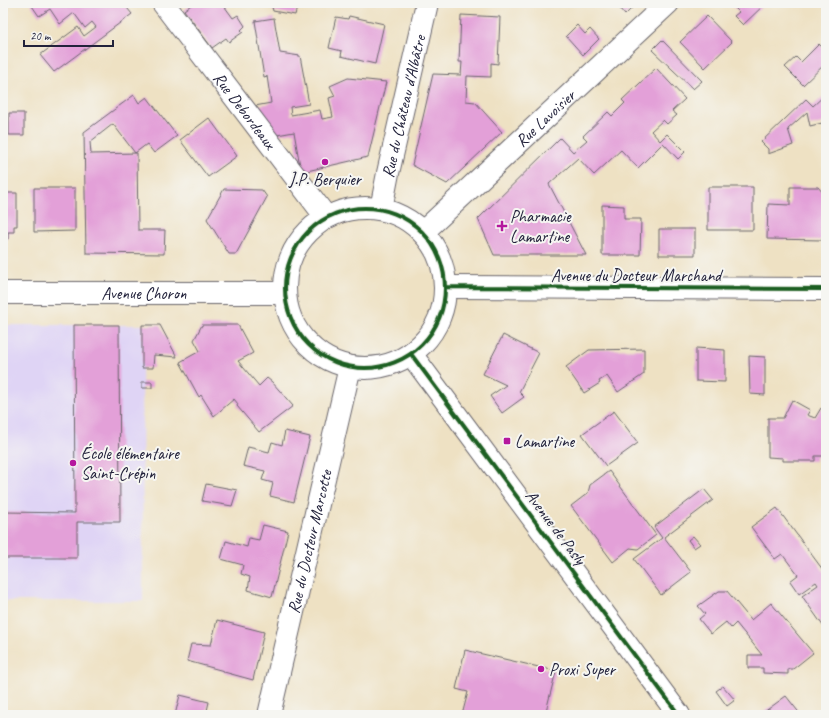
<svg xmlns="http://www.w3.org/2000/svg" width="829" height="718" font-family="Caveat,sans-serif">
  <style>
    .built { fill: #dfd4f5 }
    .building { fill: #e3a0d8 }
    .lines { fill: none; stroke-linecap: round; stroke-linejoin: round }
    .minor-casing { stroke: #69656b; stroke-width: 24 }
    .minor { stroke: #fff; stroke-width: 22 }
    .cycleway-casing { stroke: #f6f6f2; stroke-width: 6 }
    .cycleway { stroke: #1b5e20; stroke-width: 4 }
    .poi-dot { fill: #b5179e; stroke: #f6f6f2; stroke-width: 1.5 }
    .labels { text-anchor: middle; stroke-width: 4; stroke-linejoin: round; paint-order: stroke }
    .street-label { font-size: 17px; fill: #22223b; stroke: #f6f6f2 }
    .poi-label { font-size: 17px; fill: #22223b; stroke: #f6f6f2; text-anchor: start }
  </style>
  <rect width="100%" height="100%" fill="#f6f6f2"/>
  <filter id="ink" filterUnits="userSpaceOnUse"><feTurbulence type="fractalNoise" baseFrequency=".025" numOctaves="2"/><feDisplacementMap in="SourceGraphic" scale="8" xChannelSelector="R" yChannelSelector="G"/><feConvolveMatrix kernelMatrix="1 2 1 2 8 2 1 2 1" color-interpolation-filters="sRGB"/></filter>
  <filter id="wash" filterUnits="userSpaceOnUse"><feTurbulence type="fractalNoise" baseFrequency=".012" numOctaves="4" result="noise"/><feDisplacementMap in="SourceGraphic" scale="16" xChannelSelector="R" yChannelSelector="G"/><feGaussianBlur stdDeviation="0.9" result="paint"/><feColorMatrix in="noise" values="0 0 0 0 0 0 0 0 0 0 0 0 0 0 0 0 0 1.4 0 .05"/><feComposite in="paint" operator="in"/></filter>
  <g filter="url(#wash)">
    <rect width="100%" height="100%" fill="#eee1c3"/>
    <path class="built" d="M 3,325 L 142,325 L 143,601 L 3,601 Z"/>
    <g id="blocks">
      <path class="building" d="M 30,3 L 123,3 L 132,14 L 54,72 L 40,55 L 78,27 L 84,36 L 96,27 L 92,22 L 85,28 L 74,13 L 60,24 L 50,9 L 39,16 Z
        M 194,3 L 222,3 L 233,18 L 238,15 L 245,26 L 241,30 L 243,32 L 229,42 L 226,38 L 212,48 L 184,10 Z
        M 271,3 L 298,3 L 295,15 L 273,11 Z
        M 615,3 L 634,3 L 635,5 L 625,15 Z
        M 730,3 L 766,3 L 743,25 L 734,16 L 739,12 Z
        M 461,15 L 500,17 L 498,64 L 491,63 L 491,77 L 467,76 L 466,101 L 475,102 L 502,132 L 447,184 L 412,165 L 433,74 L 461,75 L 462,62 L 459,62 Z
        M 349,16 L 384,24 L 375,64 L 341,56 L 342,51 L 329,48 L 336,17 L 348,19 Z
        M 707,16 L 732,42 L 705,68 L 680,42 Z
        M 274,18 L 280,53 L 300,56 L 309,104 L 290,107 L 291,115 L 320,110 L 322,119 L 333,117 L 329,98 L 335,96 L 330,86 L 348,78 L 386,82 L 368,157 L 307,171 L 300,166 L 294,132 L 277,135 L 255,106 L 271,103 L 267,76 L 264,77 L 255,21 Z
        M 577,25 L 585,34 L 590,29 L 599,39 L 583,55 L 566,36 Z
        M 662,40 L 702,81 L 693,89 L 652,50 Z
        M 819,44 L 826,51 L 826,63 L 803,85 L 785,67 L 796,57 L 801,62 Z
        M 656,68 L 685,99 L 672,111 L 677,115 L 667,124 L 663,120 L 651,131 L 660,141 L 667,134 L 685,152 L 678,159 L 663,143 L 638,168 L 621,150 L 594,175 L 578,158 L 549,184 L 586,255 L 494,255 L 478,219 L 560,138 L 573,152 L 587,140 L 583,136 L 608,112 L 612,116 L 625,103 L 622,100 Z
        M 826,94 L 826,122 L 810,126 L 807,112 L 788,129 L 793,145 L 768,154 L 768,149 L 761,142 L 806,99 L 813,106 Z
        M 134,95 L 139,103 L 147,97 L 177,136 L 154,153 L 147,144 L 135,153 L 113,124 L 90,142 L 91,154 L 137,153 L 138,230 L 165,230 L 164,254 L 86,253 L 84,132 Z
        M 9,113 L 24,113 L 24,135 L 9,135 Z
        M 209,118 L 237,156 L 208,177 L 180,140 Z
        M 708,187 L 753,187 L 753,230 L 708,230 Z
        M 790,187 L 818,187 L 824,194 L 823,240 L 767,239 L 768,204 L 790,205 Z
        M 34,188 L 75,188 L 75,231 L 34,232 Z
        M 224,189 L 262,190 L 267,197 L 236,254 L 229,254 L 207,219 Z
        M 3,193 L 17,193 L 17,226 L 14,226 L 14,232 L 8,232 L 8,239 L 3,239 Z
        M 602,205 L 624,206 L 624,219 L 641,219 L 640,255 L 602,255 Z
        M 659,229 L 695,229 L 695,255 L 659,255 Z
        M 74,325 L 119,325 L 120,522 L 77,522 L 77,558 L 3,558 L 3,512 L 75,513 Z
        M 142,325 L 160,325 L 177,357 L 154,355 L 153,368 L 142,368 Z
        M 202,325 L 238,325 L 253,353 L 238,361 L 259,386 L 267,378 L 272,382 L 293,406 L 259,432 L 237,406 L 238,404 L 234,399 L 214,416 L 201,395 L 199,397 L 180,362 L 200,351 L 194,340 Z
        M 503,335 L 539,353 L 519,392 L 524,397 L 502,413 L 490,396 L 506,385 L 483,374 Z
        M 696,348 L 725,350 L 725,382 L 696,381 Z
        M 644,349 L 644,374 L 618,392 L 607,376 L 599,381 L 600,383 L 584,393 L 566,367 L 589,350 Z
        M 749,356 L 765,357 L 765,395 L 750,394 Z
        M 142,382 L 152,382 L 152,388 L 142,388 Z
        M 792,400 L 810,410 L 807,415 L 815,418 L 821,408 L 826,411 L 826,456 L 815,456 L 815,461 L 783,461 L 783,458 L 768,457 L 768,418 L 783,418 Z
        M 614,411 L 638,443 L 606,466 L 582,434 Z
        M 285,431 L 310,437 L 294,502 L 270,496 L 273,483 L 262,480 L 265,471 L 243,466 L 248,447 L 269,452 L 272,442 L 282,445 Z
        M 609,471 L 656,535 L 638,549 L 630,548 L 613,562 L 571,506 L 588,493 L 590,485 Z
        M 206,484 L 237,490 L 232,506 L 202,501 Z
        M 704,489 L 713,500 L 664,537 L 691,572 L 661,595 L 634,559 L 662,538 L 654,527 Z
        M 777,508 L 826,574 L 826,630 L 802,596 L 818,585 L 816,582 L 799,594 L 790,581 L 798,575 L 782,554 L 775,559 L 751,527 Z
        M 263,525 L 288,531 L 272,597 L 248,590 L 250,577 L 241,574 L 243,565 L 221,559 L 226,541 L 247,547 L 249,538 L 259,540 Z
        M 693,536 L 700,544 L 694,548 L 688,540 Z
        M 719,591 L 727,591 L 751,620 L 771,603 L 813,653 L 793,669 L 788,669 L 788,674 L 763,673 L 763,668 L 748,668 L 748,655 L 762,655 L 736,623 L 731,628 L 726,622 L 711,634 L 699,619 L 705,614 L 698,606 Z
        M 217,620 L 264,632 L 253,680 L 224,672 L 224,671 L 187,661 L 191,644 L 211,645 Z
        M 465,650 L 556,671 L 545,715 L 462,715 L 468,692 L 456,689 Z
        M 723,686 L 735,700 L 727,706 L 716,691 Z
        M 180,695 L 209,702 L 206,715 L 175,715 Z
        M 786,696 L 801,715 L 760,715 Z"/>
    </g>
  </g>
  <g filter="url(#ink)">
    <use href="#blocks" fill-opacity="0" stroke="#69656b" stroke-width="1"/>
    <g class="lines">
      <g class="minor-casing">
        <g id="minor">
          <path id="s1" d="M 163,3 L 326,217"/>
          <circle cx="365" cy="288" r="80"/>
          <path id="s2" d="M 381,209 L 388,173 L 427,3"/>
          <path id="s3" d="M 423,232 L 668,3"/>
          <path d="M 446,287 L 826,289"/>
          <path id="s4" d="M 3,293 L 284,293"/>
          <path d="M 411,354 L 679,715"/>
          <path id="s5" d="M 269,715 L 350,367"/>
        </g>
      </g>
      <use href="#minor" class="minor"/>
      <g class="cycleway-casing">
        <path id="cycleway" d="M285 288a80 80 0 1 1 160 0a80 80 0 1 1-160 0Z
          M 446,287 L 826,289
          M 411,354 L 679,715"/>
      </g>
      <use href="#cycleway" class="cycleway"/>
    </g>
  </g>
  <g class="poi-dot">
    <circle cx="325" cy="162" r="4"/>
    <path d="M500 220h4v4h4v4h-4v4h-4v-4h-4v-4h4z"/>
    <rect x="503" y="437" width="8" height="8" rx="2"/>
    <circle cx="73" cy="463" r="4"/>
    <circle cx="541" cy="669" r="4"/>
  </g>
  <g class="labels">
    <g class="street-label">
      <text dy="6" stroke="none"><textPath href="#s2" startOffset="105">Rue du Château d'Albâtre</textPath></text>
      <text dy="6" stroke="none"><textPath href="#s1" startOffset="135">Rue Debordeaux</textPath></text>
      <text dy="6" stroke="none"><textPath href="#s3" startOffset="167">Rue Lavoisier</textPath></text>
      <text x="636" y="281">Avenue du Docteur Marchand</text>
      <text dy="6" stroke="none"><textPath href="#s4" startOffset="141">Avenue Choron</textPath></text>
      <text transform="translate(556 527) rotate(53)" y="6">Avenue de Pasly</text>
      <text dy="6" stroke="none"><textPath href="#s5" startOffset="178">Rue du Docteur Marcotte</textPath></text>
    </g>
    <g class="poi-label">
      <text x="325" y="185" text-anchor="middle">J.P. Berquier</text>
      <text x="510" y="222">Pharmacie<tspan x="510" dy="20">Lamartine</tspan></text>
      <text x="515" y="447">Lamartine</text>
      <text x="81" y="459">École élémentaire<tspan x="81" dy="20">Saint-Crépin</tspan></text>
      <text x="549" y="675">Proxi Super</text>
    </g>
  </g>
  <rect width="829" height="718" fill="none" stroke="#f6f6f2" stroke-width="16"/>
  <path d="M24 40v6h89v-6" fill="none" stroke="#22223b" stroke-width="2"/>
  <text x="30" y="40" font-size="12" fill="#22223b" stroke="#f6f6f2" stroke-width="3" paint-order="stroke">20 m</text>
</svg>
